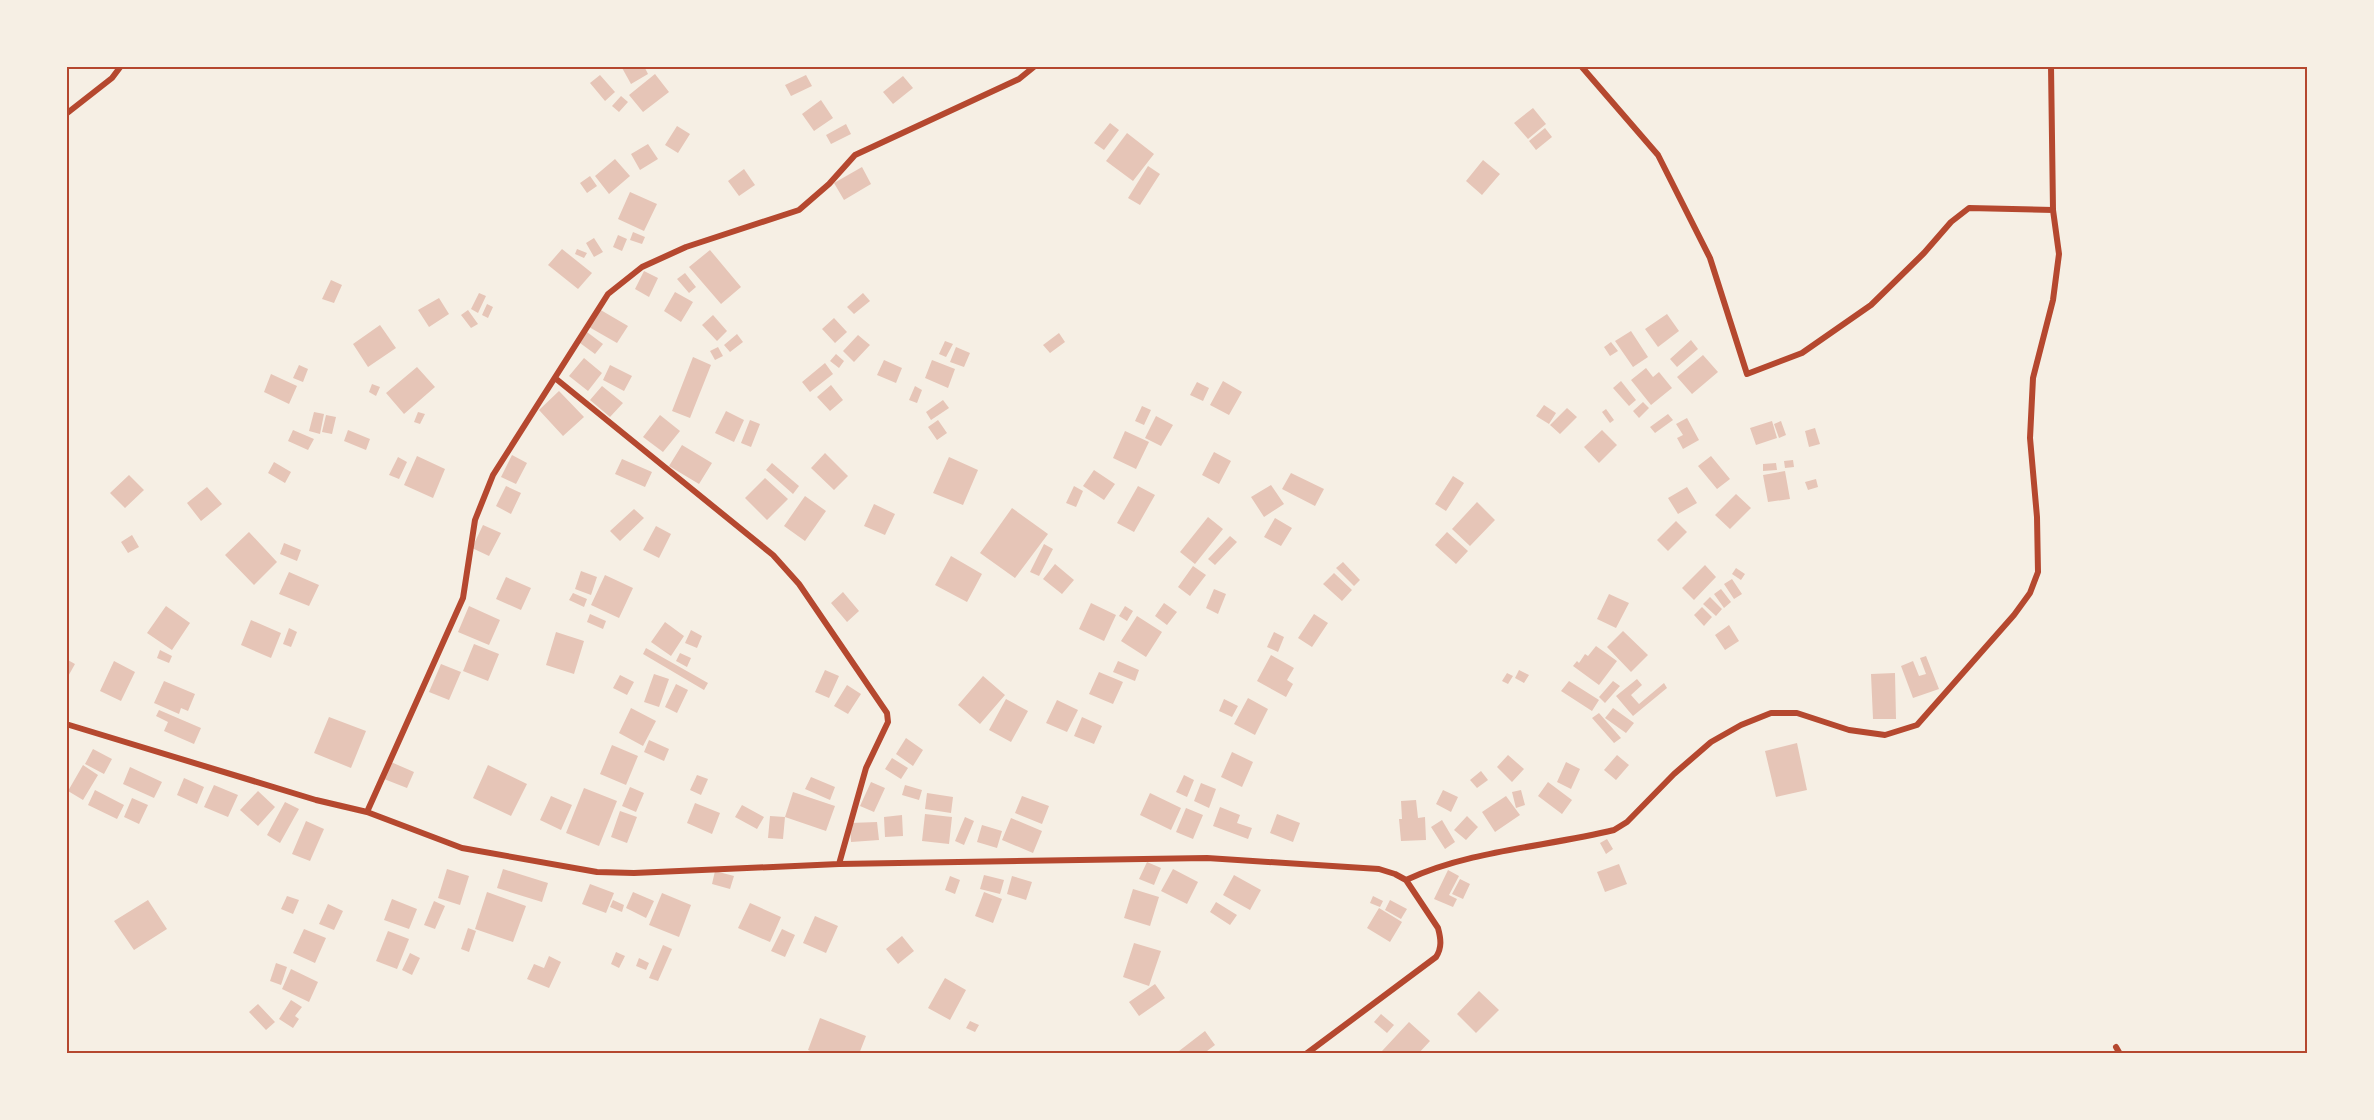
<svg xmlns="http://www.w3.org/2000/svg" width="2374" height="1120" font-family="Helvetica,sans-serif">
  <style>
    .building { fill: #e6c5b7 }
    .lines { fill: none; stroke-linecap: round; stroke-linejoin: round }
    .minor { stroke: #b5482f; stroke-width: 6 }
    .neatline { fill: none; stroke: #b5482f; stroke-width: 2 }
  </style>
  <rect width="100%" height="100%" fill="#f6efe4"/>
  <path class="building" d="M 621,66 L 644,66 L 648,74 L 631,84 Z
    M 655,74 L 669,92 L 643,112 L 629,95 Z
    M 600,75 L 615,92 L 605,101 L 590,83 Z
    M 806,75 L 812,86 L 791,96 L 785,85 Z
    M 903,76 L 913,88 L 893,104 L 883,92 Z
    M 621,96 L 628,102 L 619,112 L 612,106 Z
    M 821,100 L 833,118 L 814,131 L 802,114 Z
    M 1533,108 L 1546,124 L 1528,139 L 1514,123 Z
    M 1110,123 L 1119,130 L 1104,150 L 1094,143 Z
    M 846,124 L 851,134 L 831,144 L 826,135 Z
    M 677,126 L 690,134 L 678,153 L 665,145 Z
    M 1545,128 L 1552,137 L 1536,150 L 1529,141 Z
    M 1127,133 L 1154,154 L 1133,181 L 1106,161 Z
    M 648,144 L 658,159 L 640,170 L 631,154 Z
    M 615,159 L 630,176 L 609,194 L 595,176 Z
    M 1483,160 L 1500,174 L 1482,195 L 1466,181 Z
    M 1148,166 L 1160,174 L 1140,205 L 1128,198 Z
    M 862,167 L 871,184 L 844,200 L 834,183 Z
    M 744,169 L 755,185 L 739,196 L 728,181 Z
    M 590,176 L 597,186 L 587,193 L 580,183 Z
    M 630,192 L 657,204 L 644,231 L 618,219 Z
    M 633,232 L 645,237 L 642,244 L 630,240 Z
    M 618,235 L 627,239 L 622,251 L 613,247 Z
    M 594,238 L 603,252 L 594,257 L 586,243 Z
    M 562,249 L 592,273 L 578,289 L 548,265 Z
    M 577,249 L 587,253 L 584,258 L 575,254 Z
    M 710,250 L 741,287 L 721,304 L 689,267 Z
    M 644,271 L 658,278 L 649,297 L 635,289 Z
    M 685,273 L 696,287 L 689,293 L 677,279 Z
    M 331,280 L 342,285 L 334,303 L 322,299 Z
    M 675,292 L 693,302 L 681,322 L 664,311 Z
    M 479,293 L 486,296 L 478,313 L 471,309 Z
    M 863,293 L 870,301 L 854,314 L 847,307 Z
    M 439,298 L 449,314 L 429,327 L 418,310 Z
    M 487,304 L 493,307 L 488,318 L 482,315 Z
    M 599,309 L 628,326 L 617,343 L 589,327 Z
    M 468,310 L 478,324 L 471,328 L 461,315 Z
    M 1667,314 L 1679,331 L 1658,347 L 1645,329 Z
    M 713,315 L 727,331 L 717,341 L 702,325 Z
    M 834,318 L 847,332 L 835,343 L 822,329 Z
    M 380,325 L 396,348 L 368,367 L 353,344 Z
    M 1631,331 L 1648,357 L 1633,367 L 1615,341 Z
    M 587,332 L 603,344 L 595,354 L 580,343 Z
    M 1059,333 L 1065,342 L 1050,353 L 1043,345 Z
    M 737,334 L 743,342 L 730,352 L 724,345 Z
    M 858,335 L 870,345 L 854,362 L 843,351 Z
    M 1691,340 L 1698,349 L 1677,367 L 1670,359 Z
    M 945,341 L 953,344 L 946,357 L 939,354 Z
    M 1611,342 L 1618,351 L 1610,356 L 1604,347 Z
    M 718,347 L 723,356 L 715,360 L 710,351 Z
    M 956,347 L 970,353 L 964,367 L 950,362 Z
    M 836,354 L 844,361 L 839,368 L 830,361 Z
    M 1703,355 L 1718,372 L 1692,394 L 1677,377 Z
    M 693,357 L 711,365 L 690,418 L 672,411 Z
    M 584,358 L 602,373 L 588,391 L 569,376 Z
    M 884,360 L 902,368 L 896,383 L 877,375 Z
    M 932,360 L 955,369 L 948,388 L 925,378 Z
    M 825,363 L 833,374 L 810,392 L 802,382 Z
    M 299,365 L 308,369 L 303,382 L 293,378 Z
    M 610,365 L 632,376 L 624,391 L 603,380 Z
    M 417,367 L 435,387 L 404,414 L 386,393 Z
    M 1646,368 L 1653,377 L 1659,372 L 1672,388 L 1651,405 L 1631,380 Z
    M 271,374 L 297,386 L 289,404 L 264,392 Z
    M 1223,381 L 1242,392 L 1229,415 L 1210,405 Z
    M 1621,381 L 1636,400 L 1629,406 L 1613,388 Z
    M 1197,382 L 1209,388 L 1203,401 L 1190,395 Z
    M 372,384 L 380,387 L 376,396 L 369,392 Z
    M 831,385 L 843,400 L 830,411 L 817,397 Z
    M 602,386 L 623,403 L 610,417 L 590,400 Z
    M 915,386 L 922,390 L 917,403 L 909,400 Z
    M 559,391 L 584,417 L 563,436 L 539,410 Z
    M 943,400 L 949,408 L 931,420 L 926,412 Z
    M 1643,402 L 1649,408 L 1639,418 L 1633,411 Z
    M 1544,405 L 1556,413 L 1549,424 L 1536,416 Z
    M 1142,406 L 1151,410 L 1144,425 L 1135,421 Z
    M 1567,408 L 1577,417 L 1560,434 L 1550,425 Z
    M 1606,409 L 1614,420 L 1610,423 L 1602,412 Z
    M 726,411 L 744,420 L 734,442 L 715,433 Z
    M 314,412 L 324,414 L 320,434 L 309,431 Z
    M 418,412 L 425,414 L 420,424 L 414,422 Z
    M 1668,414 L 1673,420 L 1655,433 L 1650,427 Z
    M 326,415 L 336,417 L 332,434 L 322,432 Z
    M 660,415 L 680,431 L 663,452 L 643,437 Z
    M 1156,416 L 1173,425 L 1161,446 L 1145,438 Z
    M 1687,418 L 1699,440 L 1683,449 L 1677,438 L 1683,435 L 1676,424 Z
    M 750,420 L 760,424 L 751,447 L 741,443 Z
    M 938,420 L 947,433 L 937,440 L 928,427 Z
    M 1772,421 L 1777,438 L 1756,445 L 1750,428 Z
    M 1781,421 L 1786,435 L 1779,438 L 1774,424 Z
    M 1815,428 L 1820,444 L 1809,447 L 1805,431 Z
    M 293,430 L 314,439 L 308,450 L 288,441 Z
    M 348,430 L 370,439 L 366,450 L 344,441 Z
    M 1602,430 L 1617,445 L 1599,463 L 1584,447 Z
    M 1125,431 L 1149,442 L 1136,469 L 1113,458 Z
    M 682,445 L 712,463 L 699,484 L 669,466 Z
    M 1214,452 L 1231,461 L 1219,484 L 1202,475 Z
    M 825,453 L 848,476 L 834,490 L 811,468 Z
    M 512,455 L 527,463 L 516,484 L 501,477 Z
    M 417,456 L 445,469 L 433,498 L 404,485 Z
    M 1711,456 L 1730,479 L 1717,489 L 1698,466 Z
    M 398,457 L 407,462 L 399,479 L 389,475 Z
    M 949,457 L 978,470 L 963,505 L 933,493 Z
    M 622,459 L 652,472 L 645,487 L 615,474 Z
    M 1793,460 L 1794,467 L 1785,468 L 1784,461 Z
    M 274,462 L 291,472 L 285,483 L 268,473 Z
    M 772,463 L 799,486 L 793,494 L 766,470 Z
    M 1776,463 L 1777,470 L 1763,471 L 1763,464 Z
    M 1094,470 L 1115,484 L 1104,500 L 1083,486 Z
    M 1785,471 L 1790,499 L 1768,502 L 1763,475 Z
    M 1291,473 L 1324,489 L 1315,506 L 1282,489 Z
    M 129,475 L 144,490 L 125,508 L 110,493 Z
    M 1453,476 L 1464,483 L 1446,511 L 1435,504 Z
    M 765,478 L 788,499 L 767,520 L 745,498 Z
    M 1816,479 L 1818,487 L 1808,490 L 1805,482 Z
    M 1271,485 L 1284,504 L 1264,517 L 1251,497 Z
    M 506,486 L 521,493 L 511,514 L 496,506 Z
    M 1074,486 L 1083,491 L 1076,507 L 1066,503 Z
    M 1138,486 L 1155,495 L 1134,532 L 1117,523 Z
    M 207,487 L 222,504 L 201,521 L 187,503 Z
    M 1687,487 L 1697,503 L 1678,514 L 1668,498 Z
    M 1736,494 L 1751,508 L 1730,529 L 1715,515 Z
    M 805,496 L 826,511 L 805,541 L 784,526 Z
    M 1477,502 L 1495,520 L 1470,546 L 1452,529 Z
    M 874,504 L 895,514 L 885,535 L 864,526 Z
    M 1012,508 L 1048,534 L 1015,578 L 980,553 Z
    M 634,509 L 644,518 L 620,541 L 610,531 Z
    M 1208,517 L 1223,529 L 1195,564 L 1180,552 Z
    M 1275,518 L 1292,528 L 1281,546 L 1264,537 Z
    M 1676,521 L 1687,532 L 1668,551 L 1657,540 Z
    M 483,525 L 501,533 L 489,556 L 472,548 Z
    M 656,526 L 671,534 L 659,558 L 643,550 Z
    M 249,532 L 277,562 L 254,585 L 225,555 Z
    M 1447,532 L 1468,551 L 1456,564 L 1435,545 Z
    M 132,535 L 139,547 L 128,553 L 121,542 Z
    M 1230,536 L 1237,542 L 1215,565 L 1208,559 Z
    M 284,543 L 301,550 L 297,561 L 280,554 Z
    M 1044,544 L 1053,549 L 1039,576 L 1030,572 Z
    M 951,556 L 982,574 L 967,602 L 935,585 Z
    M 1343,562 L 1360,580 L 1354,586 L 1336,568 Z
    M 1055,564 L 1074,580 L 1062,594 L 1043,579 Z
    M 1705,565 L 1716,577 L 1694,600 L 1682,588 Z
    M 1193,566 L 1206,575 L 1190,596 L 1178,587 Z
    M 1736,568 L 1745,574 L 1741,580 L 1732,574 Z
    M 581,571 L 597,577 L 591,595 L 575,589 Z
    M 289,572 L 319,585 L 309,606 L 279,594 Z
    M 1334,573 L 1352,590 L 1342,601 L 1323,584 Z
    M 605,575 L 633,588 L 619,618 L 591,605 Z
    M 506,577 L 531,588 L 521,610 L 496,599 Z
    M 1732,579 L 1742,594 L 1734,599 L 1724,584 Z
    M 1214,589 L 1226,594 L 1218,614 L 1206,608 Z
    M 1721,589 L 1731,602 L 1724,608 L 1714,594 Z
    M 843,592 L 859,611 L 847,622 L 831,603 Z
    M 573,593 L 587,599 L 584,607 L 569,600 Z
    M 1609,594 L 1629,603 L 1616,628 L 1597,619 Z
    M 1710,597 L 1722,609 L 1716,616 L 1703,604 Z
    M 1091,603 L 1116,615 L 1104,641 L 1079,629 Z
    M 1164,603 L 1177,612 L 1167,625 L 1155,616 Z
    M 166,606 L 190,623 L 172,650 L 147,633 Z
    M 469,606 L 500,620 L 489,645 L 458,632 Z
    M 1125,606 L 1133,611 L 1127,621 L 1119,616 Z
    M 1702,607 L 1712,617 L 1704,626 L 1694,615 Z
    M 590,614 L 606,621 L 603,629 L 587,622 Z
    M 1314,614 L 1328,623 L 1312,647 L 1298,638 Z
    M 1137,616 L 1162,632 L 1146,657 L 1121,641 Z
    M 251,620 L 281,633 L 271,658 L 241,645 Z
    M 665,622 L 684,636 L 671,656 L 651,642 Z
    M 1729,625 L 1739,641 L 1725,650 L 1715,635 Z
    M 289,628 L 297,632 L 291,647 L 283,644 Z
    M 691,630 L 702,636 L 697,648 L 685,643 Z
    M 1623,631 L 1648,655 L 1631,672 L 1607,647 Z
    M 556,632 L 584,641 L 574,674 L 546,665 Z
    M 1274,632 L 1284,637 L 1278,652 L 1267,647 Z
    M 474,644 L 499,654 L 488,681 L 463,671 Z
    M 1596,646 L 1617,661 L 1599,685 L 1573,666 L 1577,661 L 1579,663 L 1585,654 L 1588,656 Z
    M 646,648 L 708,683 L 704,690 L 643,654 Z
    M 160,650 L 172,656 L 169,663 L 157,658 Z
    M 680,653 L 691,658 L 687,667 L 676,661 Z
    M 1271,655 L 1294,668 L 1287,680 L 1293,684 L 1286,697 L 1257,681 Z
    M 1926,656 L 1939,689 L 1913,698 L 1901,666 L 1913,661 L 1919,676 L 1926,674 L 1920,658 Z
    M 66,659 L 75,664 L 66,680 Z
    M 114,661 L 135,672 L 121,701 L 100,691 Z
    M 1118,661 L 1139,670 L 1135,681 L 1113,672 Z
    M 441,664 L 461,672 L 449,700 L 429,692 Z
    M 825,670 L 839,676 L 829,698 L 815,692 Z
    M 1519,670 L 1529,675 L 1524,683 L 1515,678 Z
    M 1099,672 L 1123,682 L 1113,704 L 1089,694 Z
    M 1507,673 L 1513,676 L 1508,684 L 1502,681 Z
    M 1895,673 L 1896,719 L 1873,719 L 1871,674 Z
    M 654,674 L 669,679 L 659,707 L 644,702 Z
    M 620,675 L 634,682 L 627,695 L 613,688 Z
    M 983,676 L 1005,695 L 980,724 L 958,705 Z
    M 1637,679 L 1642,685 L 1631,695 L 1639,704 L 1664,683 L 1667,688 L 1633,716 L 1616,696 Z
    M 164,681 L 195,694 L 188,711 L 181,708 L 179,714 L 154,703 Z
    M 1569,681 L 1599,700 L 1592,711 L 1561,691 Z
    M 1613,681 L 1620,686 L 1605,703 L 1599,697 Z
    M 676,684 L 688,690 L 677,713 L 665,707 Z
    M 847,685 L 861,694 L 848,714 L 834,706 Z
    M 1248,698 L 1268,709 L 1255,735 L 1234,724 Z
    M 1006,699 L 1028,711 L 1011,742 L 989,730 Z
    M 1224,699 L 1238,706 L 1232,717 L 1219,711 Z
    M 1057,700 L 1078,710 L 1067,732 L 1046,723 Z
    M 631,708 L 656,721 L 643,746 L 619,733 Z
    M 1613,708 L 1634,723 L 1626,733 L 1605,718 Z
    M 159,710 L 201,728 L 194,744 L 164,731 L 168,722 L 156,716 Z
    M 1599,713 L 1621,738 L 1614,743 L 1592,718 Z
    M 329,717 L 366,731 L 351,768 L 314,753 Z
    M 1082,717 L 1102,726 L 1094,744 L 1074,736 Z
    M 906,738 L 923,750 L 913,766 L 896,754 Z
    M 649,740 L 669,749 L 664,761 L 644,752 Z
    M 1797,743 L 1807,790 L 1776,797 L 1765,751 Z
    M 612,745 L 638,756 L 626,785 L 600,774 Z
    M 93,749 L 112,759 L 104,774 L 85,764 Z
    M 1232,752 L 1253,762 L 1242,787 L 1221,777 Z
    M 1508,755 L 1524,769 L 1512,782 L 1497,767 Z
    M 1617,755 L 1629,765 L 1616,780 L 1604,770 Z
    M 892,758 L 908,768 L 901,779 L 885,769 Z
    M 391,762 L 414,772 L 407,788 L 384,779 Z
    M 1566,762 L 1580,769 L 1571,789 L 1557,782 Z
    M 83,765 L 98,775 L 83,800 L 68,791 Z
    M 488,765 L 527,784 L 511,816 L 473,798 Z
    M 130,767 L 162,782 L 154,798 L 123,784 Z
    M 1481,771 L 1488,780 L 1477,788 L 1470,780 Z
    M 697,775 L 708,779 L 701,795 L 690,790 Z
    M 1184,775 L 1194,780 L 1187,797 L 1176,792 Z
    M 811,777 L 835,787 L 830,800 L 805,789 Z
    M 184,778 L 204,787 L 197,804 L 177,795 Z
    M 871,782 L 885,788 L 874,812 L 860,806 Z
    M 1548,782 L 1572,800 L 1562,814 L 1538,796 Z
    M 1201,783 L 1216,789 L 1209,808 L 1194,801 Z
    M 214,785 L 238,795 L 228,817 L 204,807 Z
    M 905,785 L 922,790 L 919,800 L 902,795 Z
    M 630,787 L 644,793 L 636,812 L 622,806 Z
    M 584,788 L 617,801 L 599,846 L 566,833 Z
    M 95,790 L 124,805 L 117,819 L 88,805 Z
    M 1443,790 L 1458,797 L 1451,812 L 1436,804 Z
    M 1521,790 L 1525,805 L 1516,808 L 1512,792 Z
    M 258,791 L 275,807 L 258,826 L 240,810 Z
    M 793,792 L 835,806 L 826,831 L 785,817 Z
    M 927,793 L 953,797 L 951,813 L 925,809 Z
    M 1150,793 L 1181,808 L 1171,830 L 1140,815 Z
    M 551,796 L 572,805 L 561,830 L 540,820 Z
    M 1022,796 L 1049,806 L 1042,824 L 1015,813 Z
    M 1506,796 L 1520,815 L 1495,832 L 1482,812 Z
    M 132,798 L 148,805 L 139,824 L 124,817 Z
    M 1416,800 L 1418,818 L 1425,817 L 1426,840 L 1401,841 L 1399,819 L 1402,819 L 1401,801 Z
    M 285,802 L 299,809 L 280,843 L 267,835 Z
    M 695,803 L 720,813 L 712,834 L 687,823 Z
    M 742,805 L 764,817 L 757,829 L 735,817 Z
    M 1220,807 L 1240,815 L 1237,823 L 1252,828 L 1248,839 L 1213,826 Z
    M 1186,808 L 1203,815 L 1193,839 L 1176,832 Z
    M 620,811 L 637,817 L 627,843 L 611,837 Z
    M 925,814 L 952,817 L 949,844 L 922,841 Z
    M 1277,814 L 1300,823 L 1293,842 L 1270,833 Z
    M 902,815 L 903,836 L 885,837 L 884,817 Z
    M 770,816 L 785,817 L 783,839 L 768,838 Z
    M 1467,816 L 1478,827 L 1466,840 L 1454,830 Z
    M 965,817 L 974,821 L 964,845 L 955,841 Z
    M 1011,818 L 1042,831 L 1033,853 L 1002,840 Z
    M 1442,820 L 1455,842 L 1445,849 L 1431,827 Z
    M 306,821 L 324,829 L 310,861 L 292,854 Z
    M 877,822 L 879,840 L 851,842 L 850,823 Z
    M 982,825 L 1002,831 L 997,848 L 977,842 Z
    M 1607,839 L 1613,849 L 1606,854 L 1600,843 Z
    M 1147,862 L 1161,868 L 1154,885 L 1139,879 Z
    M 1619,864 L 1627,884 L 1605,892 L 1597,872 Z
    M 447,869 L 469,876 L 460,905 L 438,898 Z
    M 503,869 L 548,883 L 542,902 L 497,888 Z
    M 1173,869 L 1198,882 L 1187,904 L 1161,891 Z
    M 1448,870 L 1459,876 L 1449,895 L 1457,899 L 1453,907 L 1434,899 Z
    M 715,871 L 734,876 L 730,889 L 712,884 Z
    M 984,875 L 1004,880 L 1000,894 L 980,889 Z
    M 1234,875 L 1261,890 L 1250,910 L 1223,895 Z
    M 950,876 L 960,880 L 955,894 L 945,890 Z
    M 1012,876 L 1032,882 L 1026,900 L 1007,894 Z
    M 1460,879 L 1470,884 L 1463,899 L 1452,894 Z
    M 590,884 L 614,893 L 606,913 L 582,904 Z
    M 1133,889 L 1159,897 L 1150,926 L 1124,918 Z
    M 487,892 L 526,906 L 513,942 L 475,929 Z
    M 633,892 L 654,901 L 646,918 L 626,908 Z
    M 984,892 L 1002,899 L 993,923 L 975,916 Z
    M 662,893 L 691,905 L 679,937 L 649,925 Z
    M 287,896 L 299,900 L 293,914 L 281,909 Z
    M 1373,896 L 1383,901 L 1380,907 L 1370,903 Z
    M 392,899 L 417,909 L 409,929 L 384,920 Z
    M 148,900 L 167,929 L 134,950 L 114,921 Z
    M 613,900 L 624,905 L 622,912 L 610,907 Z
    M 1390,900 L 1407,909 L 1401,919 L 1385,910 Z
    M 434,901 L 445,906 L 435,929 L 424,925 Z
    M 1216,902 L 1237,915 L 1230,925 L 1210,912 Z
    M 750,903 L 781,917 L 770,942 L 738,928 Z
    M 328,904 L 343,911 L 334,930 L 319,924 Z
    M 1379,908 L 1402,922 L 1390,942 L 1367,928 Z
    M 815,916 L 838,926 L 826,953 L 803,943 Z
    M 468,928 L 476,931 L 469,952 L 461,949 Z
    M 304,929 L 326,938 L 315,963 L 293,953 Z
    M 782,929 L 795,935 L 785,957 L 771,951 Z
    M 388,931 L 409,939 L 397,969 L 376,961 Z
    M 902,936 L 914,951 L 898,964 L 886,949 Z
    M 1134,943 L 1161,951 L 1149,986 L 1123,977 Z
    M 663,945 L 672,949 L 658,981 L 649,978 Z
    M 616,952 L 625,956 L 619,968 L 611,964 Z
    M 410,953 L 420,958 L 412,975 L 402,970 Z
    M 549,956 L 561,962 L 549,988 L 527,979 L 534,964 L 544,968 Z
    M 639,958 L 649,963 L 646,970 L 636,966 Z
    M 276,963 L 287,967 L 281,985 L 270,981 Z
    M 291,969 L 318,982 L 309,1002 L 282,989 Z
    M 945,978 L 966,990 L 950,1020 L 928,1008 Z
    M 1155,984 L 1165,998 L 1139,1016 L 1129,1002 Z
    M 1479,991 L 1499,1010 L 1476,1033 L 1457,1014 Z
    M 291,1000 L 302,1007 L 295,1016 L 299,1019 L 293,1028 L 279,1019 Z
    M 258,1004 L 275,1022 L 266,1030 L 249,1012 Z
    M 1381,1014 L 1394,1025 L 1387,1033 L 1374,1022 Z
    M 820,1018 L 866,1036 L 859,1054 L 818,1054 L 808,1050 Z
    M 970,1021 L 979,1025 L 975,1032 L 966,1028 Z
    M 1409,1022 L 1430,1041 L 1418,1054 L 1386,1054 L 1382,1051 Z
    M 1205,1031 L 1215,1045 L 1203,1054 L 1181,1054 L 1179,1051 Z"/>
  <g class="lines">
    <path class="minor" d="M 1581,66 L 1658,155 L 1710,258 L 1747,374 L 1802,353 L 1871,305 L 1924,253 L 1951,222 L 1969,208 L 2053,210
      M 66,114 L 112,78 L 121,66
      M 555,378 L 773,555 L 799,584 L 887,713 L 888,722 L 866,768 L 839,864
      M 66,724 L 316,800 L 367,812 L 462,848 L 597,872 L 634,873 L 839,864 L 1207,858 L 1379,869 L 1395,874 L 1406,880 L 1438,928 C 1441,939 1442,948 1436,957 L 1306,1054
      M 367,812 L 463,598 L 475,520 L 493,475 L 608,294 L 642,267 L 686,247 L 799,210 L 829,184 L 855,155 L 1019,79 L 1035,66
      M 1406,880 C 1471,850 1545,847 1614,830 L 1627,822 L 1674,774 L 1711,742 L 1741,725 L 1771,713 L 1797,713 L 1849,730 L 1885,735 L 1917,725 L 2014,615 L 2030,593 L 2038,572 L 2037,517 L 2030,438 L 2033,378 L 2053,300 L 2059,254 L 2053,210 L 2051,66
      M 2116,1047 L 2120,1054"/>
  </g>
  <rect width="2374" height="1120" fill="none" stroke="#f6efe4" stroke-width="135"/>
  <rect x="68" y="68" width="2238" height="984" class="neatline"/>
</svg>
